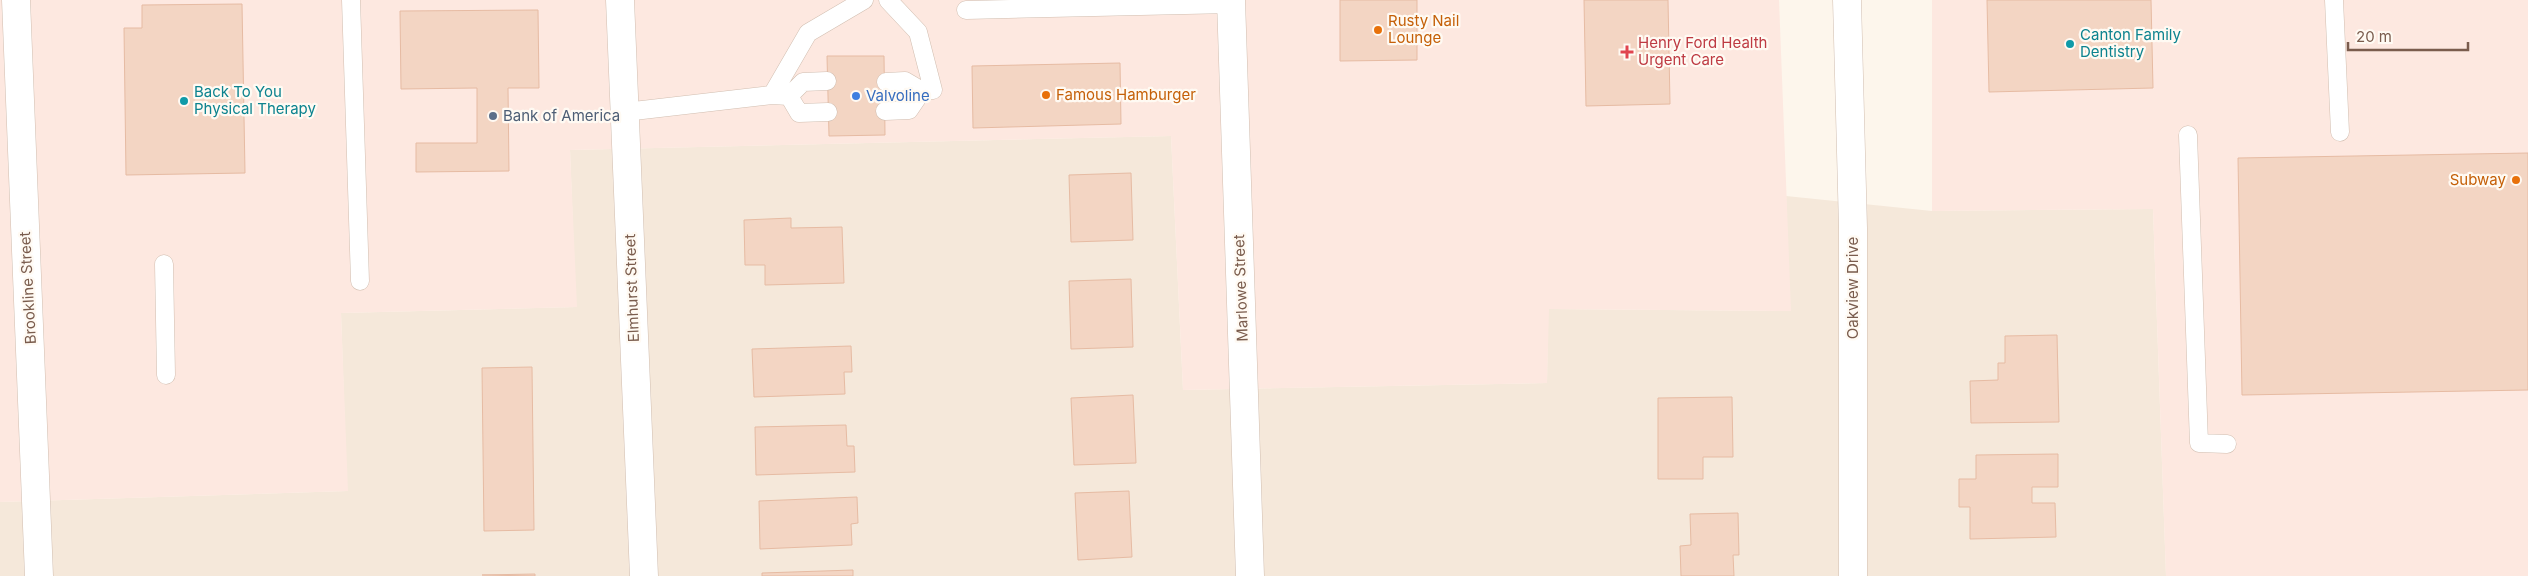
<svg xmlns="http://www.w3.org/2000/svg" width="2528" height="576" font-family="Inter,sans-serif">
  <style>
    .residential { fill: #f5e8da }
    .commercial { fill: #fde8e0 }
    .building { fill: #f3d5c3; stroke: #e6bba3 }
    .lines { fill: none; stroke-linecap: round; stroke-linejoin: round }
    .service-casing { stroke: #d1beb0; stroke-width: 19 }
    .minor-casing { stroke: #d1beb0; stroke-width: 29 }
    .service { stroke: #fff; stroke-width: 18 }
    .minor { stroke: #fff; stroke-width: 28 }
    .food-dot { fill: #e8710a; stroke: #fffaf3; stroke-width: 2 }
    .culture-dot { fill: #0f9aa8; stroke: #fffaf3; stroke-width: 2 }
    .health-dot { fill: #e0444e; stroke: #fffaf3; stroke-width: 2 }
    .shop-dot { fill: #3f7fe0; stroke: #fffaf3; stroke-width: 2 }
    .service-dot { fill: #5c6f8a; stroke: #fffaf3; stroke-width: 2 }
    .labels { text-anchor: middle; stroke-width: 4.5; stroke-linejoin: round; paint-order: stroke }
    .food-label { font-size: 15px; fill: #c56008; stroke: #fffaf3; text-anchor: start }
    .culture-label { font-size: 15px; fill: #0d838f; stroke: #fffaf3; text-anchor: start }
    .health-label { font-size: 15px; fill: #be3a42; stroke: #fffaf3; text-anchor: start }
    .shop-label { font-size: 15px; fill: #366cbe; stroke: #fffaf3; text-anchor: start }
    .service-label { font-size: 15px; fill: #4e5e75; stroke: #fffaf3; text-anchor: start }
    .street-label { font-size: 15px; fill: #7a5c4d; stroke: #fffaf3 }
  </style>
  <rect width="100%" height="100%" fill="#fdf6ec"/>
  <path class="residential" d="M 1171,136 L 1183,390 L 1547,383 L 1548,309 L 1790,311 L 1786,196 L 1932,211 L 2153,209 L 2166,576 L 0,576 L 0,502 L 347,491 L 341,313 L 576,307 L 570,150 Z"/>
  <path class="commercial" d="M 0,0 L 1779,0 L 1791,311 L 1549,309 L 1547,383 L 1183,390 L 1171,136 L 570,150 L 577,307 L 341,313 L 348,491 L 0,502 Z
    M 1932,0 L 2528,0 L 2528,576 L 2166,576 L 2153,209 L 1932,211 Z"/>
  <path class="building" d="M 1340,0 L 1417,0 L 1417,60 L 1340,61 Z
    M 1584,0 L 1668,0 L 1670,104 L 1586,106 Z
    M 1987,0 L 2151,0 L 2153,88 L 1989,92 Z
    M 242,4 L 245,173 L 126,175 L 124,28 L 142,28 L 142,5 Z
    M 538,10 L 539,88 L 508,88 L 509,171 L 416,172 L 416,143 L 477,143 L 477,88 L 401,89 L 400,11 Z
    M 827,56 L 884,56 L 885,135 L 829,136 Z
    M 1120,63 L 1121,124 L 973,128 L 972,66 Z
    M 2528,153 L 2528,390 L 2242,395 L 2238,158 Z
    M 1131,173 L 1133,240 L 1071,242 L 1069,175 Z
    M 791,218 L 791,228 L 842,227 L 844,283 L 765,285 L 765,265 L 745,265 L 744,220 Z
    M 1131,279 L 1133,347 L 1071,349 L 1069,281 Z
    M 2057,335 L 2059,422 L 1971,423 L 1970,381 L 1998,380 L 1998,363 L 2005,363 L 2005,336 Z
    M 851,346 L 852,372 L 844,372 L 845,394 L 754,397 L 752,349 Z
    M 532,367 L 534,530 L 484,531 L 482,368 Z
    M 1133,395 L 1136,463 L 1074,465 L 1071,398 Z
    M 1732,397 L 1733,457 L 1703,457 L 1703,479 L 1658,479 L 1658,398 Z
    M 846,425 L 847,446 L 854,446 L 855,472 L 756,475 L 755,427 Z
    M 2058,454 L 2058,487 L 2032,487 L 2032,503 L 2055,503 L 2056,537 L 1970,539 L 1970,507 L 1959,507 L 1959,479 L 1976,479 L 1976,455 Z
    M 1129,491 L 1132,557 L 1078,560 L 1075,493 Z
    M 857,497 L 858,523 L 851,524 L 852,545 L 760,549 L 759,501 Z
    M 1738,513 L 1739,555 L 1733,555 L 1734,576 L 1681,576 L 1680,546 L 1691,545 L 1690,514 Z
    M 853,570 L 853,576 L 762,576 L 762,573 Z
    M 535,574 L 535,576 L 482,575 Z"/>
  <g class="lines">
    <g class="service-casing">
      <path id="service" d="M 351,0 L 360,281
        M 2334,0 L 2340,132
        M 966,10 L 1231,4
        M 886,82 L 905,81 L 922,91 L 933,90 L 918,32 L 888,0
        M 772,95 L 808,33 L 864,0
        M 789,96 L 799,113 L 828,112
        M 885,111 L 909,110 L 922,91
        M 625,112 L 772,95 L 789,96 L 803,82 L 827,81
        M 2188,135 L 2199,443 L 2227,444
        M 164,264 L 166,375"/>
    </g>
    <g class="minor-casing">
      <path id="minor" d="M 16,0 L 39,576
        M 620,0 L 644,576
        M 1231,0 L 1250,576
        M 1847,0 L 1853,228 L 1853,576"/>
    </g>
    <use href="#service" class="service"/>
    <use href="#minor" class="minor"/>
  </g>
  <g class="food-dot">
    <circle cx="1378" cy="30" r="5"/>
    <circle cx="1046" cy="95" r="5"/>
    <circle cx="2516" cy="180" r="5"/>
  </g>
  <g class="culture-dot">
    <circle cx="2070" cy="44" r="5"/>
    <circle cx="184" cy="101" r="5"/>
  </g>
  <path class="health-dot" d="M1624.5 44.5h5v5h5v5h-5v5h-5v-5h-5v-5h5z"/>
  <circle class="shop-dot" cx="856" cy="96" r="5"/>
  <circle class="service-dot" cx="493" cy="116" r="5"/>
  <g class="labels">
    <g class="food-label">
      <text x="1388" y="26">Rusty Nail<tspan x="1388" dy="17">Lounge</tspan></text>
      <text x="1056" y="100">Famous Hamburger</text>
      <text x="2506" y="185" text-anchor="end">Subway</text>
    </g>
    <g class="culture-label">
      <text x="2080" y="40">Canton Family<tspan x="2080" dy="17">Dentistry</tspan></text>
      <text x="194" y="97">Back To You<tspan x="194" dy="17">Physical Therapy</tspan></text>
    </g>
    <g class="health-label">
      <text x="1638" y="48">Henry Ford Health<tspan x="1638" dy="17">Urgent Care</tspan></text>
    </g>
    <g class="shop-label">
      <text x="866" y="101">Valvoline</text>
    </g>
    <g class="service-label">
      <text x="503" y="121">Bank of America</text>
    </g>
    <g class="street-label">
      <text transform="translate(28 288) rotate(-93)" y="5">Brookline Street</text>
      <text transform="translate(632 288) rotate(-92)" y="5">Elmhurst Street</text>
      <text transform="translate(1241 288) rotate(-92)" y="5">Marlowe Street</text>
      <text transform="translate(1853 288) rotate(-90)" y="5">Oakview Drive</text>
    </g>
  </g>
  <path d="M2348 42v8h120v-8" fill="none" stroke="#7a5c4d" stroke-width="2.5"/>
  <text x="2356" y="42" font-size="15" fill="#7a5c4d" stroke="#fffaf3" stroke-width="4" paint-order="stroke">20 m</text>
</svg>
